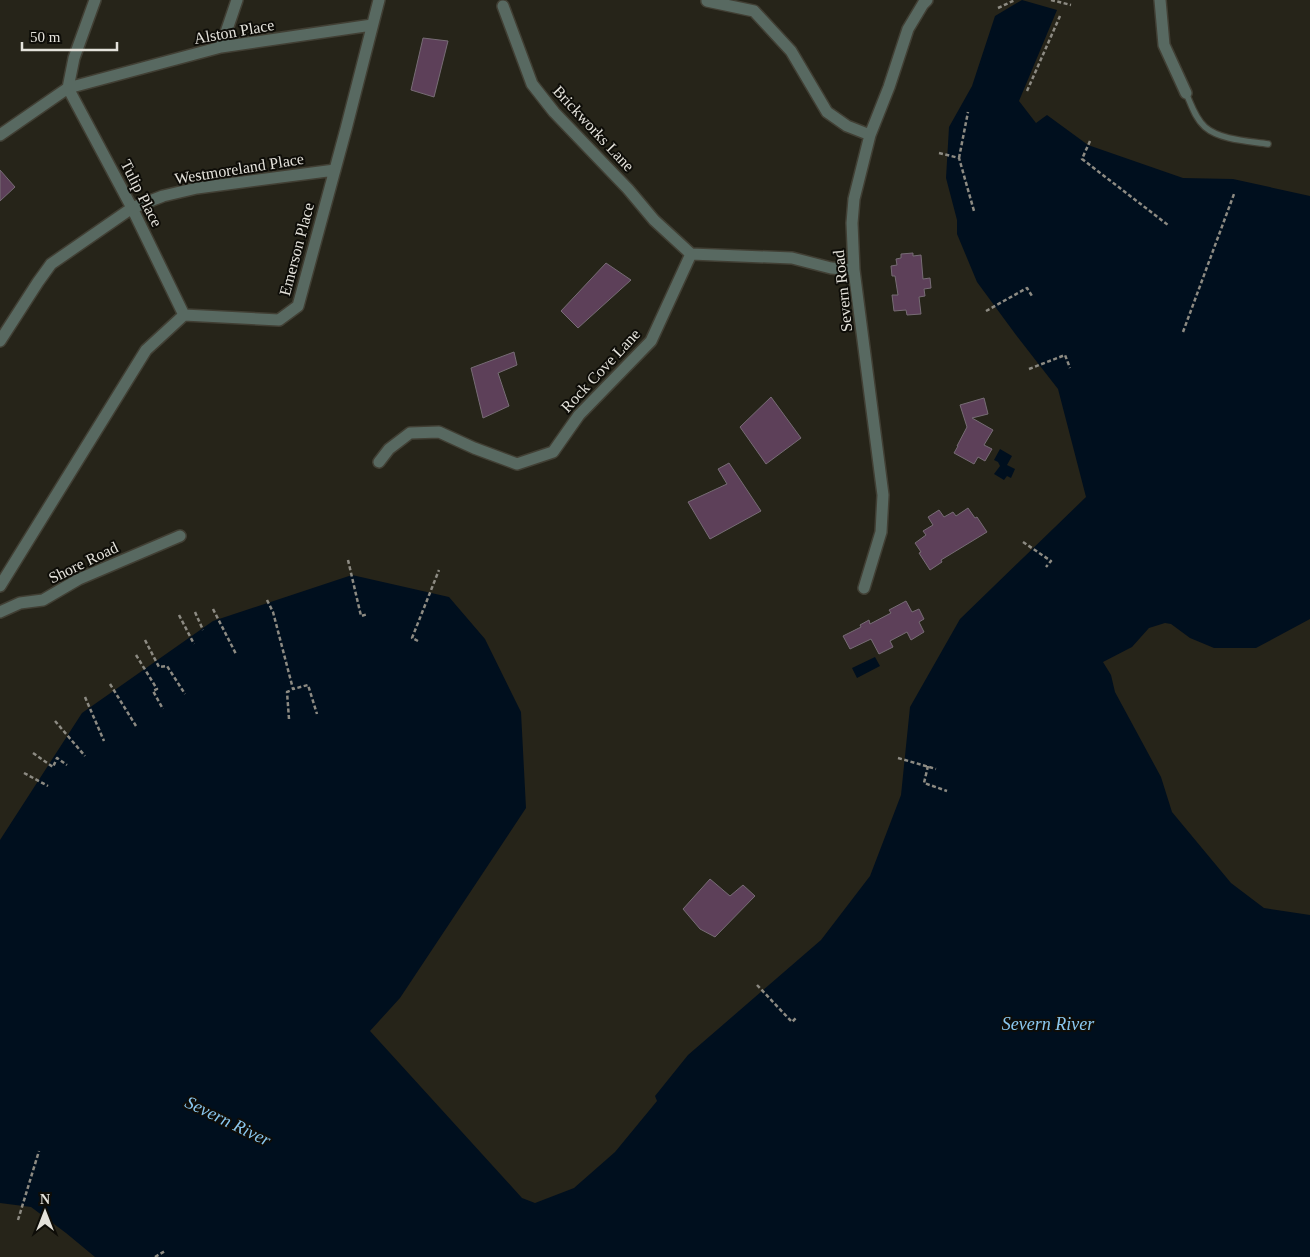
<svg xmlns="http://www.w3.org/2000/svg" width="1310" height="1257" font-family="'Times New Roman',serif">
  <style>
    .water { fill: #000f1e }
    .building { fill: #5d4059; stroke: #776c75 }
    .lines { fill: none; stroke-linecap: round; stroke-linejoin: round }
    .service-casing { stroke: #413f34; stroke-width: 8 }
    .minor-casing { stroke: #413f34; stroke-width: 14 }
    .path { stroke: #8d8b83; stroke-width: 2.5; stroke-dasharray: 4 2.5; stroke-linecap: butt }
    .service { stroke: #586961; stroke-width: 5.5 }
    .minor { stroke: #586961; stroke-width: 11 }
    .labels { text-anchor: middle; stroke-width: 4; stroke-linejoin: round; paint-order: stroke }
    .street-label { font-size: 16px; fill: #e4e2db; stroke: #0e0d08 }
    .water-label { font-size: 18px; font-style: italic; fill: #8bc8f0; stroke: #0e0d08 }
  </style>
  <rect width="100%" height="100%" fill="#262419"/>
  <path class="water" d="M 1022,0 L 1057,10 L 1019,101 L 1036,123 L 1047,115 L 1088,145 L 1183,178 L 1233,179 L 1310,196 L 1310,619 L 1256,648 L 1214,648 L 1190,638 L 1171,624 L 1165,623 L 1149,628 L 1132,647 L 1103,662 L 1111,675 L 1115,692 L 1161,777 L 1172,812 L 1231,883 L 1264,908 L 1310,915 L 1310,1257 L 95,1257 L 66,1233 L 31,1207 L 0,1203 L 0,840 L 82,713 L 213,621 L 352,575 L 449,597 L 485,639 L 521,712 L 526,808 L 400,998 L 370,1031 L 522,1198 L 535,1203 L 574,1188 L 615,1152 L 657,1101 L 655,1096 L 688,1055 L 821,940 L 870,876 L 901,795 L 910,707 L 960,619 L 1086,497 L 1058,389 L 1016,335 L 977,282 L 957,234 L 957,220 L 946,178 L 949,127 L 972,86 L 995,16 Z
    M 1000,449 L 1012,456 L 1007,465 L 1015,469 L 1011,478 L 1007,476 L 1004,480 L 994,474 L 1000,466 L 998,462 L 994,460 Z
    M 875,657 L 880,666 L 857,678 L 852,668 Z"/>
  <path class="building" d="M 423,38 L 448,41 L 434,97 L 411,90 Z
    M 0,170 L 15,187 L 0,201 Z
    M 913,253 L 913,256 L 921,255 L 923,279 L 930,278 L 931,288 L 924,289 L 925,296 L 919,297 L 921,314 L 907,315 L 906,310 L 894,311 L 892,295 L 898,295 L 895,276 L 892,276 L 891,266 L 897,265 L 896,259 L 901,258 L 901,254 Z
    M 606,263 L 631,280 L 578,328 L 561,311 Z
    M 514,352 L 517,365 L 498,373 L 509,406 L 483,418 L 471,368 Z
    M 771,397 L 801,438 L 766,464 L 740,427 Z
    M 984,398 L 988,414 L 972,418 L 993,430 L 984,445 L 992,449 L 985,461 L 978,457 L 974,464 L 954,453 L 958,446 L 957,446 L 967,427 L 960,405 Z
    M 729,463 L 761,511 L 710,539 L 688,502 L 727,484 L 718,469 Z
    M 968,508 L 975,518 L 977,517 L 987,532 L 941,560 L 942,562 L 930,570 L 919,553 L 921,552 L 915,543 L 926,535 L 923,531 L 933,525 L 928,517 L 939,510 L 944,517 L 953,512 L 956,516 Z
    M 906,601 L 912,612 L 919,609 L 924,619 L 919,622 L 924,632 L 911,640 L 907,632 L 890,641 L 893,647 L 879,654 L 871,639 L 850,649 L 843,636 L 861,627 L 860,625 L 869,620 L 870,624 L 891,613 L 889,610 Z
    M 710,879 L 730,896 L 743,885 L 755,896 L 715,937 L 700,929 L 683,909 Z"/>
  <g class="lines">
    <g class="service-casing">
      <path id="service" d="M 1186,93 C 1191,104 1195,118 1205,127 C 1220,140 1248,141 1268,144"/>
    </g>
    <g class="minor-casing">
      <path id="minor" d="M 95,0 L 74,58 L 68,88 L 132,208 L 184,315
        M 1160,0 L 1164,45 L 1186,93
        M 707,1 L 754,11 L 791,51 L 827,112 L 847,126 L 870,135
        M 503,6 L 532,84 L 554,112 L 628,189 L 654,220 L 691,254
        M 221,47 L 237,0
        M 0,135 L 68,88 L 221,47 L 372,25
        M 691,254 L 792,258 L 831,268 L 854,270
        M 0,341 L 38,282 L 51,264 L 132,208 L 163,196 L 197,188 L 335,170
        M 379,462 L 389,449 L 410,433 L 439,432 L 474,448 L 517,464 L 553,452 L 579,415 L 651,341 L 691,254
        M 0,586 L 146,350 L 184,315 L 279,320 L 298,306 L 346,129 L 379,0
        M 864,588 L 881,532 L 883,495 L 854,270 L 852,223 L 854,199 L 870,135 L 889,87 L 908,29 L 923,4 L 927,0
        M 0,612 L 20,603 L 43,600 L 79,579 L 180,536"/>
    </g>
    <path class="path" d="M 1051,0 L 1071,5
      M 998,8 L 1015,0
      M 1027,91 L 1060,16
      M 1090,141 L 1082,159 L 1168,225
      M 939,153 L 959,158 L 974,211
      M 959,158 L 968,112
      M 986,311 L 1027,288 L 1032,296
      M 1183,332 L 1234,194
      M 1029,369 L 1065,355 L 1070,368
      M 1023,542 L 1051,561 L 1046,567
      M 348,560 L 361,616 L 368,614
      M 267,600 L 273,612 L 293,689 L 308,685 L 317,714
      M 213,609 L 236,654
      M 195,612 L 203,630
      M 179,615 L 194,644
      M 145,640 L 159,667 L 167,666 L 185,694
      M 418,641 L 412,638 L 439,570
      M 136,655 L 157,689 L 153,691 L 163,709
      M 110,684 L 136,726
      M 85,697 L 104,741
      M 289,719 L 287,692 L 292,690
      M 55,721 L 85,756
      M 33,753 L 53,767 L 57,758 L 67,765
      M 898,758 L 936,769
      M 928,766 L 924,783 L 947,791
      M 24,773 L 48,786
      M 757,985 L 792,1022 L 796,1018
      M 18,1220 L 39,1151
      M 155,1257 L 165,1251"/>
    <use href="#service" class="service"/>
    <use href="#minor" class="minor"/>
  </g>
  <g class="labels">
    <g class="street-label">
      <text transform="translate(234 31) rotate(-10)" y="6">Alston Place</text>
      <text transform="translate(594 128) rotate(47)" y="6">Brickworks Lane</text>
      <text transform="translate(239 168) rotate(-9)" y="6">Westmoreland Place</text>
      <text transform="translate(142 193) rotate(63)" y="6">Tulip Place</text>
      <text transform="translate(296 249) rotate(-75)" y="6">Emerson Place</text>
      <text transform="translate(842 291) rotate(-96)" y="6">Severn Road</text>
      <text transform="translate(600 370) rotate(-47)" y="6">Rock Cove Lane</text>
      <text transform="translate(83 562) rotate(-26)" y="6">Shore Road</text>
    </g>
    <g class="water-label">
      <text x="1048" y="1030">Severn River</text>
      <text transform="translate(228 1121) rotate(26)" y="6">Severn River</text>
    </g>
  </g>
  <g transform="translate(45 1212)" stroke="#0e0d08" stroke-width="4" paint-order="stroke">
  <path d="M0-4L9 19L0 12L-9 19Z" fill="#e4e2db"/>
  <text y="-8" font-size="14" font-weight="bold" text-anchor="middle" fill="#e4e2db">N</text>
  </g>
  <path d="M22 42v8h95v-8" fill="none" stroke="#e4e2db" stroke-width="2.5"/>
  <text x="30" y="42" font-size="15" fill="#e4e2db" stroke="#0e0d08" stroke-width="4" paint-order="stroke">50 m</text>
</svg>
